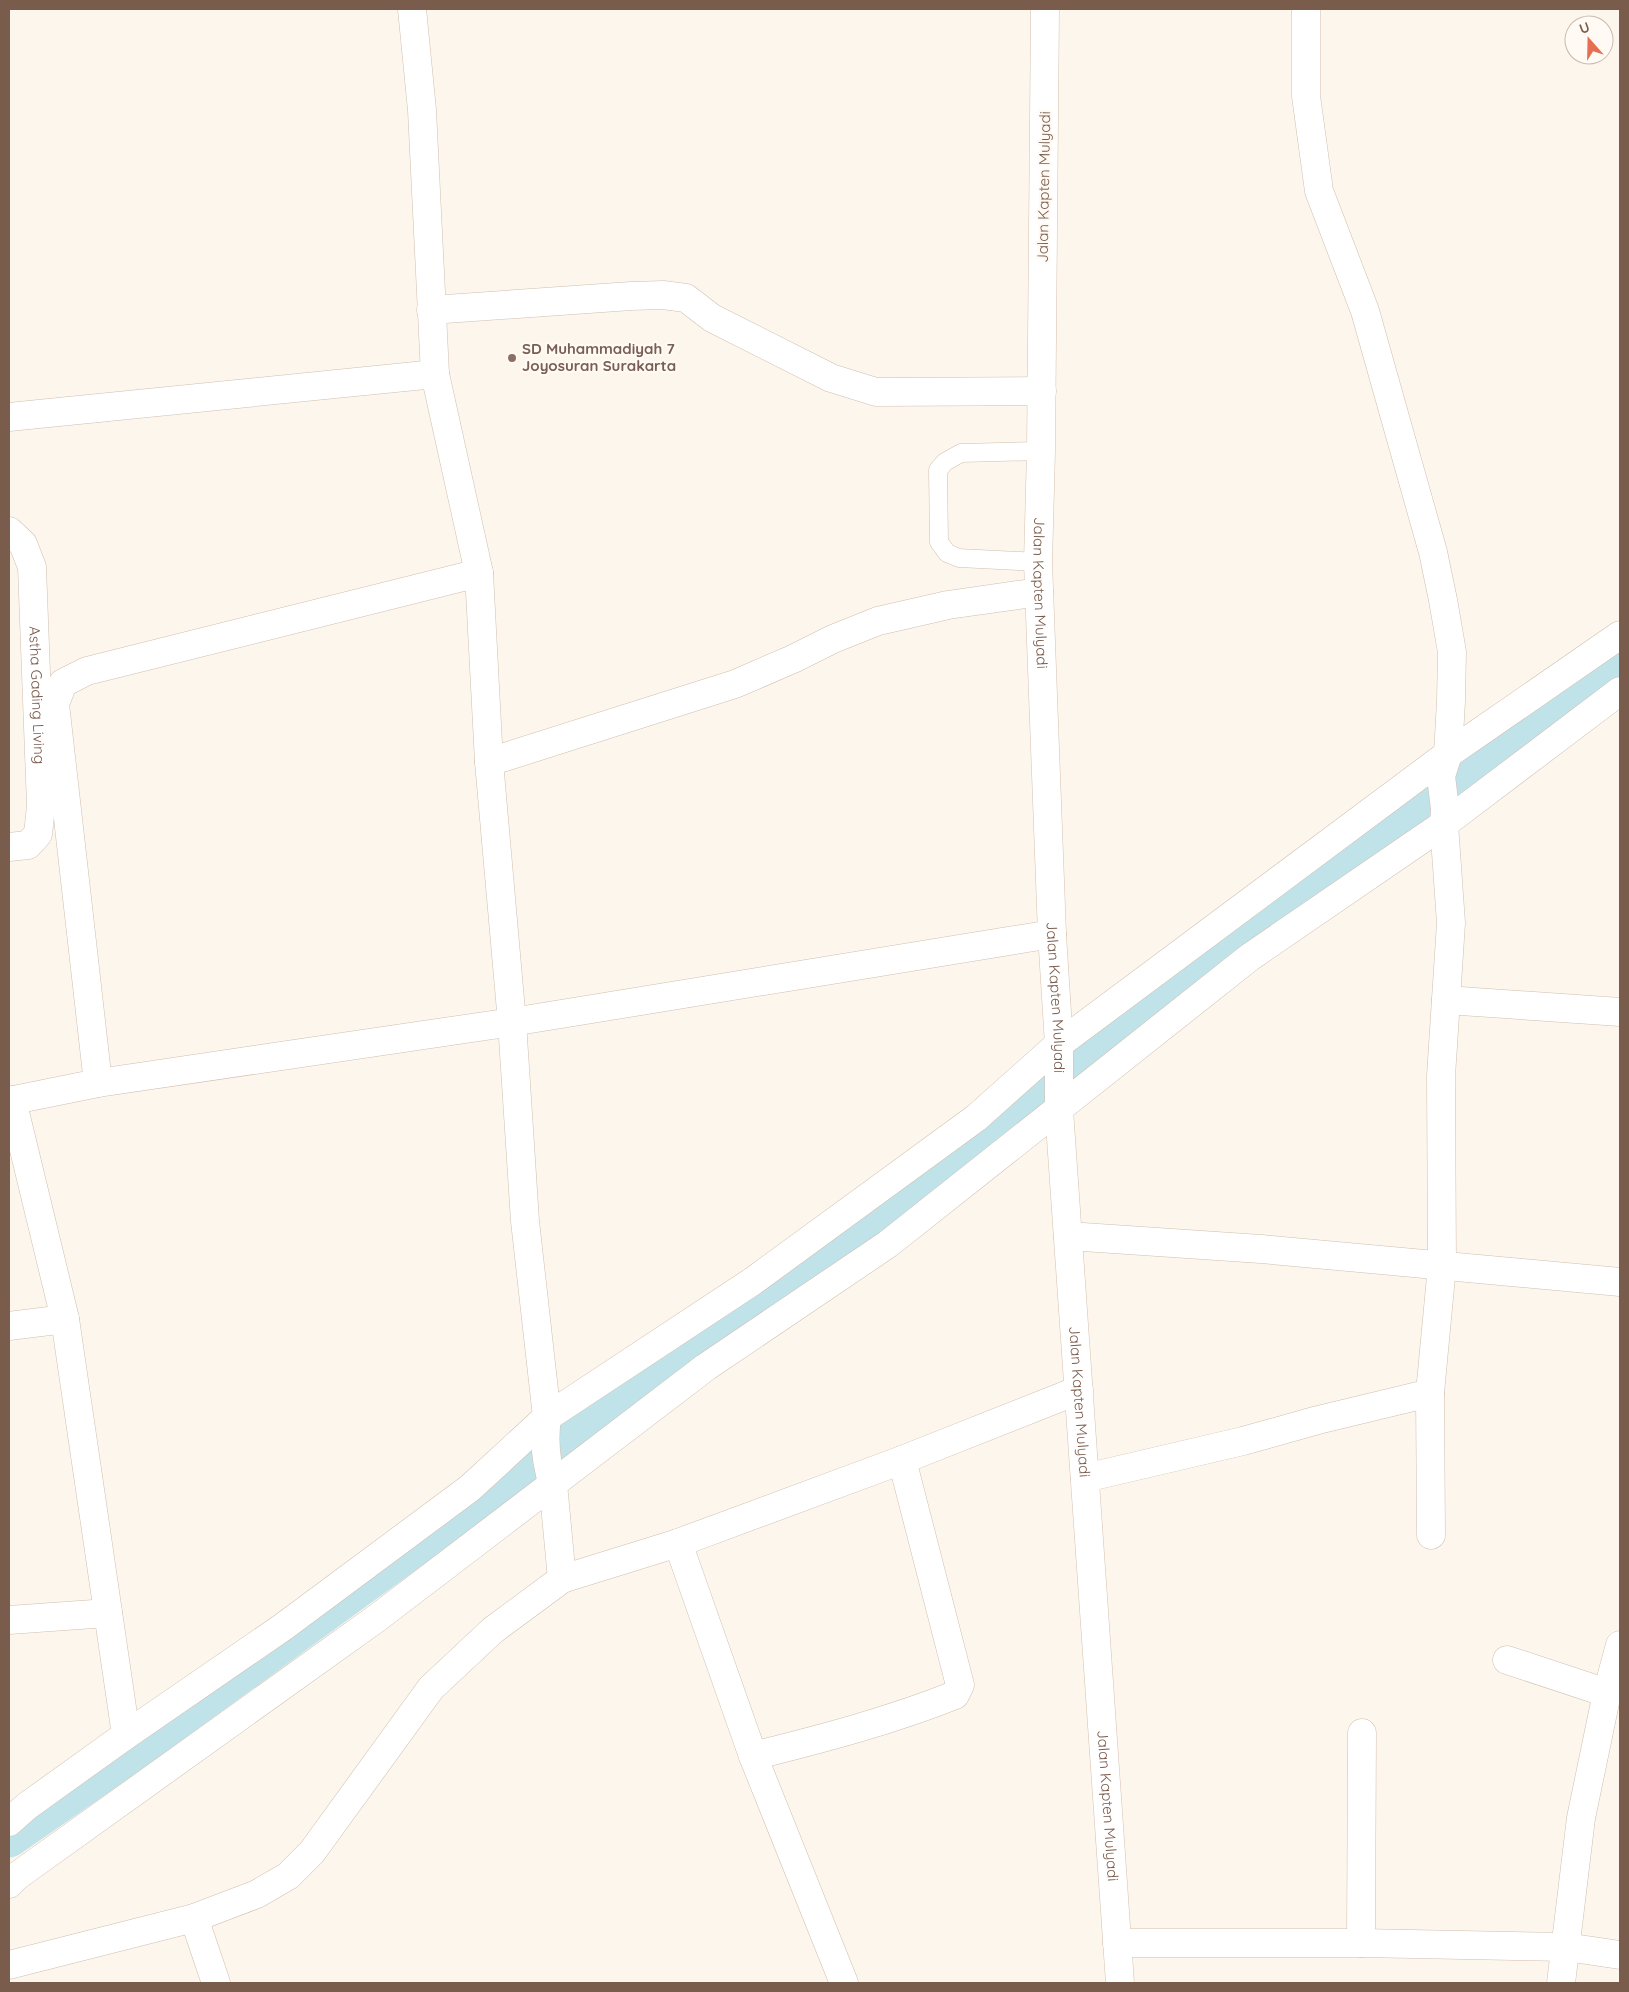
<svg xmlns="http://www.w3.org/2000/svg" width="1629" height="1992" font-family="Quicksand,sans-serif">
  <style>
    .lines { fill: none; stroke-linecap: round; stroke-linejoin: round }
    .canal { stroke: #bfe3e8; stroke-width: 39 }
    .service-casing { stroke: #d1beb0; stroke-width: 19 }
    .minor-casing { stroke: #d1beb0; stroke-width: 29 }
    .secondary-casing { stroke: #d6c0b0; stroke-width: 29 }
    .service { stroke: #fff; stroke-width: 18 }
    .minor { stroke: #fff; stroke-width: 28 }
    .secondary { stroke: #fff; stroke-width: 28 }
    .education-dot { fill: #8d6e63; stroke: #fffaf3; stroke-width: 2 }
    .labels { text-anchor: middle; stroke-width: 4.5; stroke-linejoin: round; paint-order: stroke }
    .street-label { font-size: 15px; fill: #7a5c4d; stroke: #fffaf3 }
    .education-label { font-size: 15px; font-weight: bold; fill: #785e54; stroke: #fffaf3; text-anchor: start }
  </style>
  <rect width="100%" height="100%" fill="#fdf6ec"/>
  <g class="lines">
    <path class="canal" d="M 9,1838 L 137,1749 L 1620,670"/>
    <g class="service-casing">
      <path id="service" d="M 1038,562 L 959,558 L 947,553 L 939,542 L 938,470 L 945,462 L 961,453 L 1041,451"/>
    </g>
    <g class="minor-casing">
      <g id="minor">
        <path d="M 412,9 L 422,110 L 435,374 L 479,573 L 489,762 L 512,1022 L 525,1221 L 547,1417 C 544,1439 546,1464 553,1484 L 562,1579"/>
        <path d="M 1306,9 L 1306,96 L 1319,191 L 1365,311 L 1433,552 L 1443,600 L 1452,652 L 1451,701 L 1448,754 L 1441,776 L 1445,809 L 1444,824 L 1451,923 L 1441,1076 L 1442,1266 L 1430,1393 L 1431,1535"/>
        <path d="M 431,310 L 631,296 L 663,295 L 686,298 L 712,318 L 831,378 L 876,392 L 1042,391"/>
        <path d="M 9,417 L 435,374"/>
        <path id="s1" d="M 9,531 L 23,544 L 32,567 L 41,806 L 38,834 L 28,845 L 9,847"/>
        <path d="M 489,762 L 735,684 L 793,659 L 833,639 L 878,621 L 948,605 L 1039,592"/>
        <path d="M 1446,1000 L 1620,1012"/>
        <path d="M 98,1083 L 55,704 L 63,683 L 87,671 L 479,573"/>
        <path d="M 12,1100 L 65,1319 L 126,1735"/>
        <path d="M 9,1101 L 98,1083 L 512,1022 L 1052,934"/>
        <path d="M 1068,1236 L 1261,1249 L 1620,1282"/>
        <path d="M 9,1326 L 65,1319"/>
        <path d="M 1085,1478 L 1243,1441 L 1318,1420 L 1430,1393"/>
        <path d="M 678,1543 L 753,1756 L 844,1983"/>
        <path d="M 9,1620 L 108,1613"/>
        <path d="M 1507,1660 L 1607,1693"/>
        <path d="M 753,1756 C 821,1739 890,1721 955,1695 L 960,1685 L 902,1460"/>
        <path d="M 9,1822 L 27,1806 L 126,1735 L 283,1627 L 470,1488 L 547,1417 L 753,1281 L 976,1118 L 1059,1044 L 1448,754 L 1620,635"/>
        <path d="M 9,1884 L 17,1876 L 377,1618 L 706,1367 L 888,1244 L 1250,957 L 1444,824 L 1620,691"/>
        <path d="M 194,1918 L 216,1983"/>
        <path d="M 1117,1943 L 1361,1943 L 1566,1947 L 1620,1955"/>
        <path d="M 1361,1943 L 1362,1733"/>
        <path d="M 9,1965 L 194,1918 L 257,1894 L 288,1876 L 312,1852 L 431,1688 L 493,1630 L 562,1579 L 678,1543 L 902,1460 L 1079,1390"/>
        <path d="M 1561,1983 L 1581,1818 L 1607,1693 L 1620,1645"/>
      </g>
    </g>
    <g class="secondary-casing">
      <g id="secondary">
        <path id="s2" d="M 1045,9 L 1041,451 L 1038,562 L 1052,934 L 1059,1044 L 1059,1110 L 1120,1983"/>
      </g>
    </g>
    <use href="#service" class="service"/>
    <use href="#minor" class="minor"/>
    <use href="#secondary" class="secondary"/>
  </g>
  <circle class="education-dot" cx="512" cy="358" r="5"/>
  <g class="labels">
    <g class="street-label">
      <text transform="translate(1044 187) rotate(-89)" y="5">Jalan Kapten Mulyadi</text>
      <text dy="5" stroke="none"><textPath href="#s2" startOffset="584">Jalan Kapten Mulyadi</textPath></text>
      <text dy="5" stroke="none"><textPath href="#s1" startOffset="172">Astha Gading Living</textPath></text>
      <text dy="5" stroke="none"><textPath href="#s2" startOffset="989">Jalan Kapten Mulyadi</textPath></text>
      <text dy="5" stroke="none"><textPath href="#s2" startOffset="1394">Jalan Kapten Mulyadi</textPath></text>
      <text dy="5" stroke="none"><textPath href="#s2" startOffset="1799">Jalan Kapten Mulyadi</textPath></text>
    </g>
    <g class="education-label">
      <text x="522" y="354">SD Muhammadiyah 7<tspan x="522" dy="17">Joyosuran Surakarta</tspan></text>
    </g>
  </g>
  <rect width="1629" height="1992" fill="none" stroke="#7a5c4d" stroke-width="20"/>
  <g transform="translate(1589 40) rotate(340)"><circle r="24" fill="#fffaf3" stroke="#cabbb1"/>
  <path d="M0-4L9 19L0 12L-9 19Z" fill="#e76f51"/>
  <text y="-8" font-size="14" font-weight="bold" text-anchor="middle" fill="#7a5c4d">U</text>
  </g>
</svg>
